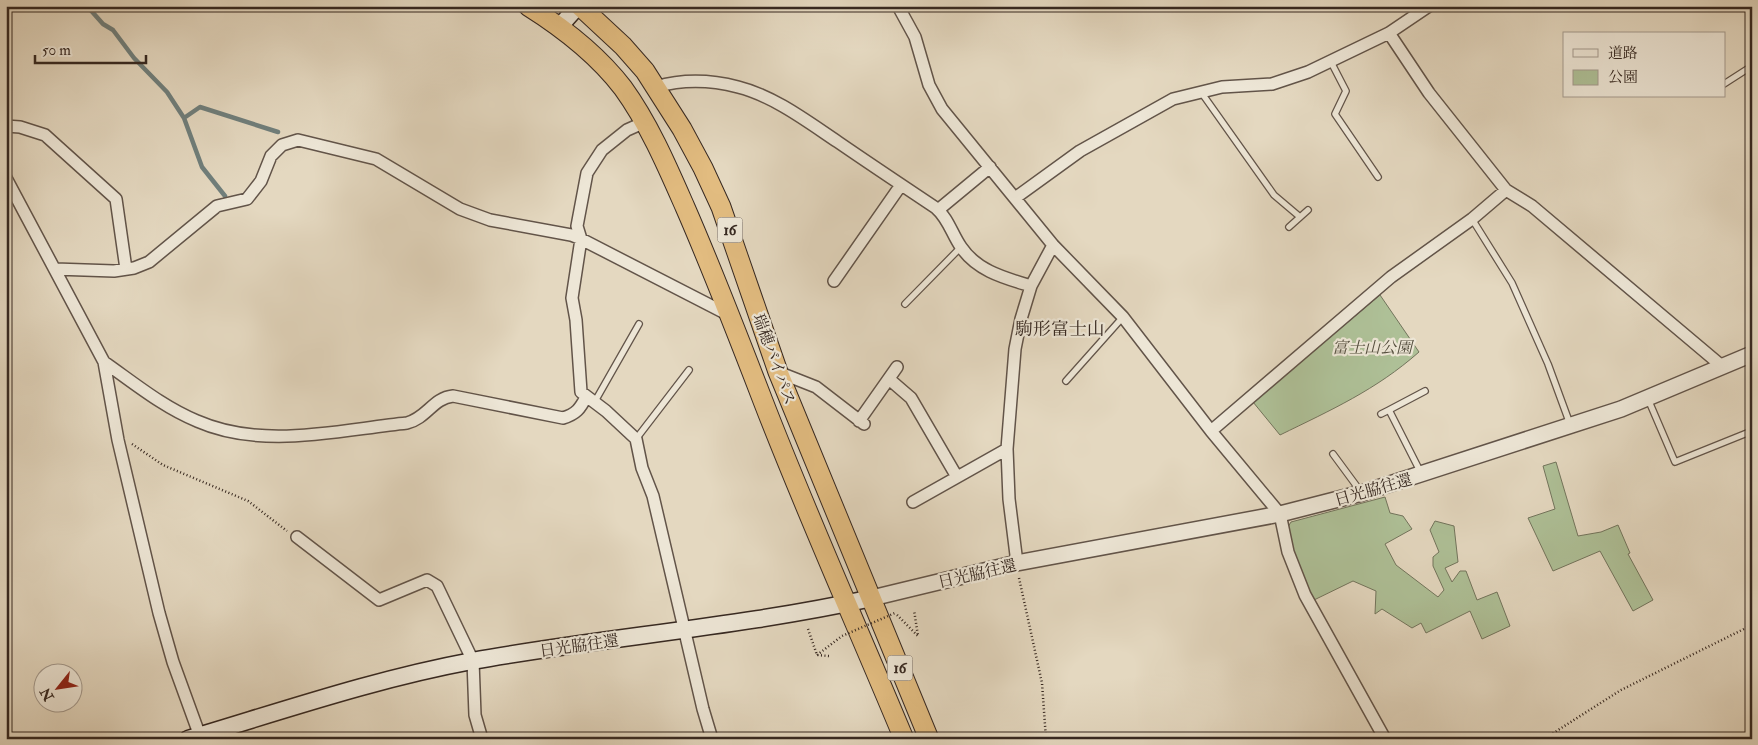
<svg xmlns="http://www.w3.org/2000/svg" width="1758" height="745" font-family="'IM FELL Double Pica','Noto Serif JP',serif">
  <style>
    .green { fill: #aec097; stroke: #72745c }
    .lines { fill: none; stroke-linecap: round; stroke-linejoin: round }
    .stream { stroke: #707f7c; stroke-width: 4.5 }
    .service-casing { stroke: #625449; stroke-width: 8 }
    .minor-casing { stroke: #625449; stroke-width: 14 }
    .tertiary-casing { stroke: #625449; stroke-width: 18 }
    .secondary-casing { stroke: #362821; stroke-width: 19 }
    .trunk-casing { stroke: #362821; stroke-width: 21 }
    .path { stroke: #362821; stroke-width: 2.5; stroke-dasharray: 1 2.5; stroke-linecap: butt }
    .service { stroke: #ede6d6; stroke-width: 5.5 }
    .minor { stroke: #ede6d6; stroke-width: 11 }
    .tertiary { stroke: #ede6d6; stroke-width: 15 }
    .secondary { stroke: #ede6d6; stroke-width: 16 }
    .trunk { stroke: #e2bc80; stroke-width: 19 }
    .path-bridge { stroke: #362821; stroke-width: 2.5; stroke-dasharray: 1 2.5; stroke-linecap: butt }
    .labels { text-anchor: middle; stroke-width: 4.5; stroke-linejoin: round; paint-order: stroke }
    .shield { fill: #ede6d6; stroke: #6d6157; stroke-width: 1 }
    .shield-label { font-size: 15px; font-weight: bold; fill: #362821 }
    .park-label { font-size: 16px; font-style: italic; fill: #544e3e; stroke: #ede6d6 }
    .street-label { font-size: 16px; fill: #362821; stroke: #ede6d6 }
    .neighbourhood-label { font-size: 18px; fill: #362821; stroke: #ede6d6 }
  </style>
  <rect width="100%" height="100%" fill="#e4d8c0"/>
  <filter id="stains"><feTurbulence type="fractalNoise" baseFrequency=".004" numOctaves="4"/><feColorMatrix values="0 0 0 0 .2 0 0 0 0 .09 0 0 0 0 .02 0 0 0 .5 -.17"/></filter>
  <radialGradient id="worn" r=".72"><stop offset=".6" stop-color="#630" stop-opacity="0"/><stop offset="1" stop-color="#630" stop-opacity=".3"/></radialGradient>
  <path class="green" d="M 1380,295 L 1419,352 C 1376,390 1331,410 1280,435 L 1253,402 Z
    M 1556,462 L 1578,536 L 1601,532 L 1618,525 L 1630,553 L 1628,554 L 1653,600 L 1633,611 L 1600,551 L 1553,571 L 1528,518 L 1555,509 L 1543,466 Z
    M 1385,497 L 1390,513 L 1403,516 L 1412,529 L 1385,544 L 1396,565 L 1438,597 L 1444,590 L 1433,566 L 1433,557 L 1439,552 L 1430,530 L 1435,521 L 1454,526 L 1458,562 L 1445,568 L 1452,582 L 1460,571 L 1466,571 L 1477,600 L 1497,592 L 1510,626 L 1482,639 L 1470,611 L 1426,633 L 1421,623 L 1412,628 L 1382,609 L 1375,614 L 1376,591 L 1353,581 L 1314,600 L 1299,570 L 1286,530 L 1291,522 Z"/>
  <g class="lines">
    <path class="stream" d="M 87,6 L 103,24 L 113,30 L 134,58 L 167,92 L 184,118 L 200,107 L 278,132
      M 184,118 L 202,167 L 225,196"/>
    <g class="service-casing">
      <path id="service" d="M 1331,62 L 1346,91 L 1335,114 L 1378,177
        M 1724,84 L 1752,66
        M 1201,92 L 1274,195 L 1300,217
        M 1472,219 L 1512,283 L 1548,364 L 1570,424
        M 1289,227 L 1308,210
        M 905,304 L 961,247
        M 1066,381 L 1123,317
        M 1648,399 L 1675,462 L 1752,431
        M 594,403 L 639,324
        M 1381,414 L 1389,410
        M 636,439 L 689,370
        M 1333,454 L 1361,492
        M 1421,473 L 1389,410 L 1425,391"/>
    </g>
    <g class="minor-casing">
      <path id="minor" d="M 898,6 L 915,37 L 929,85 L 942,109 L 1053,245 L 1123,317 L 1211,431 L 1280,514 L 1288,552 L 1305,595 L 1385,739
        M 1389,33 L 1429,93 L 1506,190 L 1532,206 L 1723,367
        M 656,87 C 683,79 711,80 738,87 C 774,96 808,122 838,142 C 870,164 903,186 936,208 C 948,218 952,234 961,247 C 977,271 1005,278 1031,286
        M 645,122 L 627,130 L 602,150 L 587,173 L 577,226 L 581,239 L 572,298 L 576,320 L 581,392 L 606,411 L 636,439 L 642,468 L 653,496 L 703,709 L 712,739
        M 6,126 L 20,127 L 45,135 L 116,199 L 126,269
        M 6,178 L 104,362 L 118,440 L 159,613 L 173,662 L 201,739
        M 1015,198 L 1080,151 L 1173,99 L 1222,87 L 1272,84 L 1308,72 L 1389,33 L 1429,6
        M 938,210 L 990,167
        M 55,269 L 114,271 L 134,268 L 149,262 L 217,206 L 247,199 L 261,181 L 271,156 L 282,145 L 298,140 L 376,159 L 460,209 L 490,220 L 571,235 L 581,239 L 729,315
        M 834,281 L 901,185
        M 104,362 C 134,383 163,407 197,421 C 263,450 338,430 407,423 C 427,418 433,398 453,396 L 563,418 C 576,414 580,409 586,397
        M 778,372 L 816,387 L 864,424
        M 889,379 L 911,398 L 957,477
        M 859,421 L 897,367
        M 1211,431 L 1391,277 L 1472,219 L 1506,190
        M 913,502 L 1007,449
        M 297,537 L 379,600 L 427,580 L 437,586 L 473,661 L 475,715 L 482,739
        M 1017,563 L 1009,499 L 1007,449 L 1015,349 L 1021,319 L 1031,286 L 1053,245"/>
    </g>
    <g class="tertiary-casing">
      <path id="tertiary" d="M 872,598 L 1017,563 L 1280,514 L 1362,493 L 1621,409 L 1752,354"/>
    </g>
    <g class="secondary-casing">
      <path id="secondary" d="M 560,26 L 578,6
        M 188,739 C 282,711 375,679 472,661 C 605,637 740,627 872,598"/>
    </g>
    <g class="trunk-casing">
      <path id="trunk" d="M 528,6 C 563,28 597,54 623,88 C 649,124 667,166 685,207 C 713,271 738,336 763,401 C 807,515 857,626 904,739
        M 580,6 L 623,46 L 645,71 L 682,129 L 703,168 L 721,207 L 778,372 L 929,739"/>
    </g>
    <path class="path" d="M 132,444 L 163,465 L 248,501 L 287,531
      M 1019,578 L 1042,683 L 1046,739
      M 897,615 L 918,636 L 914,610
      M 808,629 L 817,655 L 829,656
      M 1544,739 L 1621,690 L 1752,625"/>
    <use href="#service" class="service"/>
    <use href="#minor" class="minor"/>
    <use href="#tertiary" class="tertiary"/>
    <use href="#secondary" class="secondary"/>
    <use href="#trunk" class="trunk"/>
    <path class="path-bridge" d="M 817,655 L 842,636 L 895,613"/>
  </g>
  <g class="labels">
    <g class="shield">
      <rect x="717.5" y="217.5" width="25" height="25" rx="4"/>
      <rect x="887.5" y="655.5" width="25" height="25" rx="4"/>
    </g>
    <g class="shield-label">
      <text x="730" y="235">16</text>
      <text x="900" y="673">16</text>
    </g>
    <g class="park-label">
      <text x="1372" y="353">富士山公園</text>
    </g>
    <g class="street-label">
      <text transform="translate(775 359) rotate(70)" y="6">瑞穂バイパス</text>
      <text transform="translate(1373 489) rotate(-16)" y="6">日光脇往還</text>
      <text transform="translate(977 573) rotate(-13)" y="6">日光脇往還</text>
      <text transform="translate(579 645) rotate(-8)" y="6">日光脇往還</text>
    </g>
    <g class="neighbourhood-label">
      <text x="1060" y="335">駒形富士山</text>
    </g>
  </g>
  <rect width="1758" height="745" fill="none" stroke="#e4d8c0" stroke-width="25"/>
  <rect x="8" y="8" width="1743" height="730" fill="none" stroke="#362821" stroke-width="2.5"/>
  <rect x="12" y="12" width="1733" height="720" fill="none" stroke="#362821"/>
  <rect x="1563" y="32" width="162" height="65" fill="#ede6d6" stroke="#a49a8e"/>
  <rect x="1573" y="49" width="25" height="8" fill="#ede6d6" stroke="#a49a8e"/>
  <text x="1608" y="58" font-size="15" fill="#362821">道路</text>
  <rect x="1573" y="70" width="25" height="15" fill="#aec097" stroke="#a49a8e"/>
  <text x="1608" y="82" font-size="15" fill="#362821">公園</text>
  <g transform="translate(58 688) rotate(240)"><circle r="24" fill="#ede6d6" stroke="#a49a8e"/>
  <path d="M0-4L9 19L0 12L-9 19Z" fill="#8f2418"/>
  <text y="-8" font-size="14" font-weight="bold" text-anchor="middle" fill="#362821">N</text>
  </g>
  <path d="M35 55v8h111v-8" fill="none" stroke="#362821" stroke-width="2.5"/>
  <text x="42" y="55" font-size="15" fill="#362821" stroke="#ede6d6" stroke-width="4" paint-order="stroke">50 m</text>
  <rect width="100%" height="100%" filter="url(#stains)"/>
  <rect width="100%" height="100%" fill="url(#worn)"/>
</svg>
